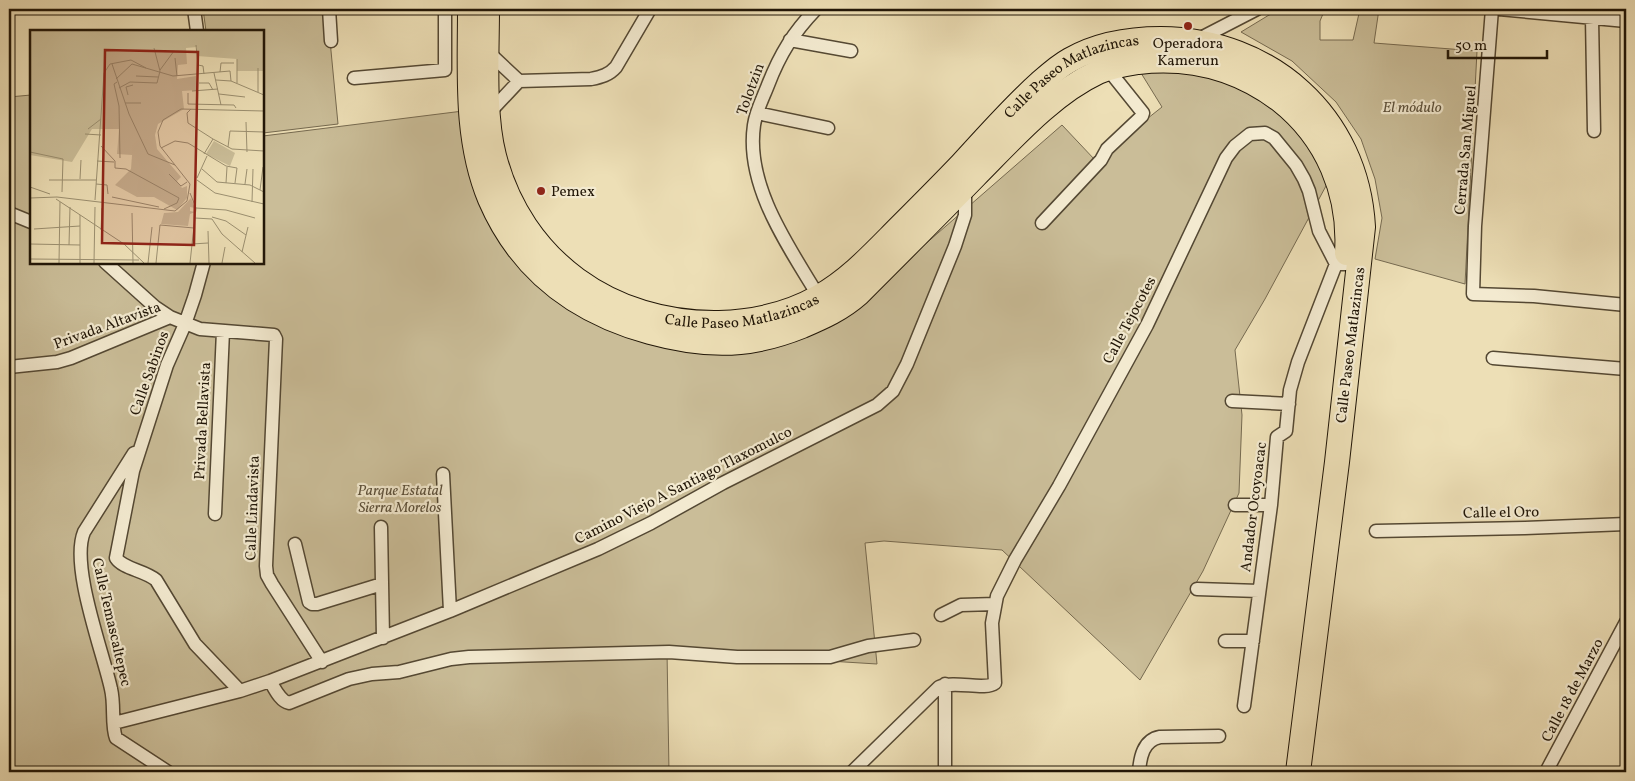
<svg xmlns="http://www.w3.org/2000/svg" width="1635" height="781" font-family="Vollkorn,serif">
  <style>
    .green { fill: #cabd98; stroke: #766a50 }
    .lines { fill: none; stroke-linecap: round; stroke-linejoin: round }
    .street-casing { stroke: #544833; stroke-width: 15 }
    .highway-casing { stroke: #211607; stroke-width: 26 }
    .street { stroke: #f3ead0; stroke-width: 12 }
    .highway { stroke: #eddfb6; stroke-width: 24 }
    .poi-dot { fill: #8f2418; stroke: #f3ead0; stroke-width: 2 }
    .labels { text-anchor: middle; stroke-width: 4.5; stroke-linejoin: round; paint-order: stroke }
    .poi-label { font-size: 15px; fill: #211607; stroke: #f3ead0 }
    .street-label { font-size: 15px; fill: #211607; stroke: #f3ead0 }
    .park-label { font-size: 15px; font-style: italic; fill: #5c503a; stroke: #f3ead0 }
    .inset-road { fill: none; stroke: #9b8f70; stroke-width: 1 }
    .view { fill: #8f2418; fill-opacity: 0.15; stroke: #8f2418; stroke-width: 2.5 }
    .inset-edge { fill: none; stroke: #211607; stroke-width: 2.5 }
  </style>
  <rect width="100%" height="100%" fill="#eddfb6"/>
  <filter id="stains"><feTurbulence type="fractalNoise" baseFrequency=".004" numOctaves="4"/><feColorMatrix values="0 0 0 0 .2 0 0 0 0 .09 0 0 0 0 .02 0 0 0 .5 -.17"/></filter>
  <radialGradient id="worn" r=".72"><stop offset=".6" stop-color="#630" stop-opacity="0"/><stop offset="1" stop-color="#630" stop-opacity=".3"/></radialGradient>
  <path class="green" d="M 203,9 L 327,9 L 338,124 L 263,133 L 262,31 L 206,31 Z
    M 1285,9 L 1325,9 L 1320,21 L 1320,40 L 1353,40 L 1360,9 L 1379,9 L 1374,43 L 1477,51 L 1465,284 L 1375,259 L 1382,218 L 1375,179 L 1361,139 L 1336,102 L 1292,61 L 1241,32 L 1269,15 Z
    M 1199,59 L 1347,147 L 1265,299 L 1235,350 L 1242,415 L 1239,493 L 1203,571 L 1140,680 L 1002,550 L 884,541 L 865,543 L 877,664 L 667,651 L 669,772 L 9,772 L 9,97 L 31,95 L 31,262 L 262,262 L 263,136 L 487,108 L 495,162 L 560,277 L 712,344 L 830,327 L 1062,125 L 1095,160 L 1162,107 L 1141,73 Z"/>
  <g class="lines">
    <g class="street-casing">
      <path id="street" d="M 194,9 L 197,31
        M 329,9 L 331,41
        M 816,9 C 793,33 780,54 768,85 C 763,98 756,111 754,125 C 745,186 789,247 819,297
        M 1492,9 L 1475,226 L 1473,294 L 1534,296 L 1626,305
        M 1499,9 L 1626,21
        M 1592,18 L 1594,131
        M 790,40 L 851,51
        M 1197,40 L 1257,9
        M 487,51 L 519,81 L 591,79 C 601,77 609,75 616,67 L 650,9
        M 354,78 L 445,70 L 445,9
        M 757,113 L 828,128
        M 488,114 L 519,81
        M 9,213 L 31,222
        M 1042,223 L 1101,160 L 1107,149 L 1142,116 L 1143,113 L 1107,68
        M 105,262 L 155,307 L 170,317
        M 204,262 L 195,295 L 185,324 L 167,365 L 133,471 L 116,558 C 123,569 144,570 156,580 L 195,644 L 240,691
        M 1493,358 L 1626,369
        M 9,367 L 57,362 L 71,358 L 170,317 L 200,329 L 274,335 L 276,339 L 266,566 L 267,575 L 272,584 L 322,662
        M 1232,401 L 1289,404
        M 134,453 L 84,532 C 70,566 103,652 111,689 C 115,705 111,725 116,738 L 168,772
        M 443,474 L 450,611
        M 1235,505 L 1271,505
        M 215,514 L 223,331
        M 381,527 L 383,638
        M 1376,531 L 1525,528 L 1626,524
        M 295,544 L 309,602 L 312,604 L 317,604 L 382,584
        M 1197,589 L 1259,591
        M 941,615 L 961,605 L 995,604
        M 1225,641 L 1253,641
        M 270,681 C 275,689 280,701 289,703 L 349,679 L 372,674 L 399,672 L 451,659 L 469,657 L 669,652 L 737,657 L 830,657 L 868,646 L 914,640
        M 1244,706 L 1271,505 L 1277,437 L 1286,431 L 1290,390 L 1298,362 L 1336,264
        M 114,723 L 240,691 L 270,681 L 450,611 L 598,549 L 651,523 L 723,483 L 877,405 L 893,391 L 907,364 L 955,246 L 965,215 L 965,185
        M 852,772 L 939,687 C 955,680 985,691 995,683 L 992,623 L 997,596 L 1015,560 L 1059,486 L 1147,325 L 1226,158 L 1235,146 L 1250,134 L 1265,133 L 1274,138 L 1296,165 L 1304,179 L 1309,191 L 1319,231 L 1336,264 L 1346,264
        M 945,772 L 945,684
        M 1139,772 C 1140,758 1143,740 1160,737 L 1219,736
        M 1546,772 L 1626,622"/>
    </g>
    <g class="highway-casing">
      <g id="highway">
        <path d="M 470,9 C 470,73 465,139 490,199 C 521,271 577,312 650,332 C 679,340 710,345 740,342 C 762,340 782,334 802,326 C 823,317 841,309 858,294 C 897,255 936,216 975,176 C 1011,140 1051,94 1098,72 C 1111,66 1125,64 1138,62 C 1190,56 1239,69 1280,100 C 1327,137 1351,193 1347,253"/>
        <path id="s1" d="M 487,9 C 487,54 483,113 494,156 C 521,261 612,325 719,323 C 754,322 789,314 819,297 C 851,279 875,252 901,226 C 921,206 942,185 962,164 C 987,137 1012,108 1040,83 C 1049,75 1059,66 1070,60 C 1098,44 1129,39 1161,39 C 1270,40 1357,116 1363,227 L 1337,462 L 1298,772"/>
      </g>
    </g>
    <use href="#street" class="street"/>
    <use href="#highway" class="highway"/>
  </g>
  <g class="poi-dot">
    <circle cx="1188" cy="26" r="5"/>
    <circle cx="541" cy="191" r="5"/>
  </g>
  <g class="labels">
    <g class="poi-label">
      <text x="1188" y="48">Operadora<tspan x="1188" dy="17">Kamerun</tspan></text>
      <text x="551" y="196" text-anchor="start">Pemex</text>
    </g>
    <g class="street-label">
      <text dy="5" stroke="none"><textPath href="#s1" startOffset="895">Calle Paseo Matlazincas</textPath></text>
      <text transform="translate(750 89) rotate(-70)" y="5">Tolotzin</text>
      <text transform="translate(1465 150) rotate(-85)" y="5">Cerrada San Miguel</text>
      <text dy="5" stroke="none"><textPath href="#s1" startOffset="475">Calle Paseo Matlazincas</textPath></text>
      <text transform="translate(1129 320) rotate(-62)" y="5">Calle Tejocotes</text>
      <text transform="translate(107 325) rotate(-20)" y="5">Privada Altavista</text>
      <text transform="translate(1350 345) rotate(-83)" y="5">Calle Paseo Matlazincas</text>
      <text transform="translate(149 373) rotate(-70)" y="5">Calle Sabinos</text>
      <text transform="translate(202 421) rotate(-87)" y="5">Privada Bellavista</text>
      <text transform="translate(683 485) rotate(-27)" y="5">Camino Viejo A Santiago Tlaxomulco</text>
      <text transform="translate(1253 507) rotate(-83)" y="5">Andador Ocoyoacac</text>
      <text transform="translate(252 508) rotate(-88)" y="5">Calle Lindavista</text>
      <text transform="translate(1501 512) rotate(-1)" y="5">Calle el Oro</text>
      <text transform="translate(112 622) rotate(77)" y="5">Calle Temascaltepec</text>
      <text transform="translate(1572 690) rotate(-62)" y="5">Calle 18 de Marzo</text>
    </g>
    <g class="park-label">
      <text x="1412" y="112">El módulo</text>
      <text x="400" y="495">Parque Estatal<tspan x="400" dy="17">Sierra Morelos</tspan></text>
    </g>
  </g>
  <g transform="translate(30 30)">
    <rect width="234" height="234" fill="#eddfb6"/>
    <path d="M 0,1 L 234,1 L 234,41 L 207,41 L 207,29 L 167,26 L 167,17 L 156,18 L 157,34 L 148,35 L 147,49 L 166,46 L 168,60 L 152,61 L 154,79 L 128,94 L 125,105 L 127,119 L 151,147 L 147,151 L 152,158 L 157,156 L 157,168 L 147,180 L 124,167 L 107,167 L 85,155 L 101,139 L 102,125 L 87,124 L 89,99 L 62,99 L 42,132 L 0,125 ZM 184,111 L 205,123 L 200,136 L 176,124 ZM 161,168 L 165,178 L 160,177 L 160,181 L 165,182 L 160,184 L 158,196 L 131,194 L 134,183 L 148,182 Z" fill="#cabd98"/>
    <path class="inset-road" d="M 166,15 L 168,35 L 173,36 L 174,44M 145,28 L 147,46M 82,34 L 99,84 L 118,124 L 145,135M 130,40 L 144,21M 190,42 L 191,33 L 204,33M 184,43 L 191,75M 106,46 L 128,47M 86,49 L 102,34 L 143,46 L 200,41 L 201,51M 186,50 L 201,51 L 234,65M 87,52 L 84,54 L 89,76 L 90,128M 169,53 L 179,53 L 183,60M 207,53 L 207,29M 89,58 L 100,52 L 127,53 L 130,41 L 124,18M 162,61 L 188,59M 228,62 L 228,38M 158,63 L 158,74 L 204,75 L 206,78M 189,64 L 215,67M 98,65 L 96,57 L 103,55M 95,73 L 111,73M 161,79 L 157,83 L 158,93 L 183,109 L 202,119 L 234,121M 216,92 L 217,122M 58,99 L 71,89M 55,104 L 71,105M 71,116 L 85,131 L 85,138 L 96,139 L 149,168 L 147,173 L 134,179M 198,117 L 200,101 L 234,102M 131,118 L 145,111 L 158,113 L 196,136 L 207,138 L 205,153M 0,122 L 33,129 L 32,162M 174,124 L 183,109M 67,131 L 84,132M 172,139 L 187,152 L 220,155 L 234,162M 139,144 L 151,156 L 157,152M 167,148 L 177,126M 50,149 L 51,130M 19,150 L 66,150M 167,150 L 185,163 L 234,174M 196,153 L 197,137M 66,154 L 77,155 L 78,164M 215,154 L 217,139M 0,157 L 20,164M 230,160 L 233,137M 82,167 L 129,177M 0,168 L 27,167 L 145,181 L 157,171 L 160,154 L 130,116 L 128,102 L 133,90 L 151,79 L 234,81M 26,169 L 94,214 L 114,233M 65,170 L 74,43 L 80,34 L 101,30 L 116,38M 222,172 L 223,139M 166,178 L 196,180 L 225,188M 102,183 L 103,233M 50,185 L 50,233M 182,187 L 196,191 L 216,205M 165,188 L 182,189M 182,189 L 192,204 L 225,233M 4,199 L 50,196M 71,200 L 72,178M 178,201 L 179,233M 0,214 L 50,215M 162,214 L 178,213M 39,215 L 40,177M 212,222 L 218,197M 0,229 L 109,230M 29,233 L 30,172M 64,233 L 65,177M 118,233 L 122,197M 126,233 L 130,195 L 164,198M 160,233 L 166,178 L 160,163M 192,233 L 195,217"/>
    <path class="view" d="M 75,20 L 168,22 L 164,215 L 72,213 Z"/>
    <rect width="234" height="234" class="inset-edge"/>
  </g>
  <rect width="1635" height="781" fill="none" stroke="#eddfb6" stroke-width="30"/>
  <rect x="10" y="10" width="1615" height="761" fill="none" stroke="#211607" stroke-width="2.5"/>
  <rect x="15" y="15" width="1605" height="751" fill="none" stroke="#211607"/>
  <path d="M1448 50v8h99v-8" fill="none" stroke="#211607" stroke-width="2.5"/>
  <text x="1455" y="50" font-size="15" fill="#211607" stroke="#f3ead0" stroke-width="4" paint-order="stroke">50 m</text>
  <rect width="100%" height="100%" filter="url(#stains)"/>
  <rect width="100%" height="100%" fill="url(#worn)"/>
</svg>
